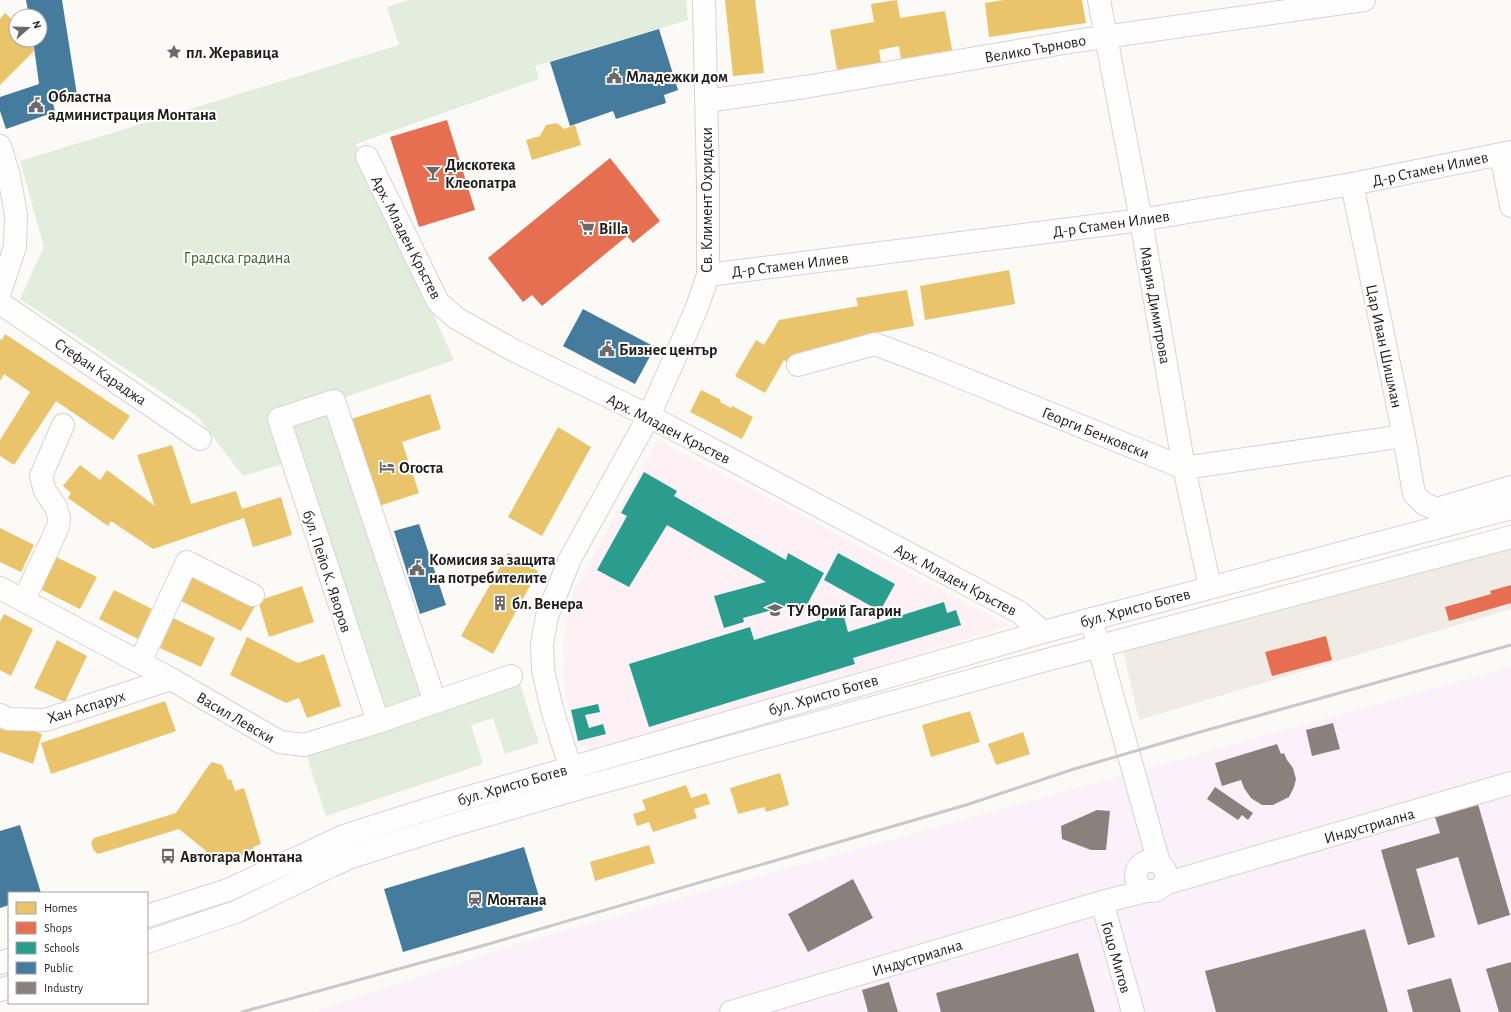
<svg xmlns="http://www.w3.org/2000/svg" width="1511" height="1012" font-family="'Alegreya Sans',sans-serif">
  <style>
    .built { fill: #f0ebe5 }
    .industrial { fill: #fbf1fa }
    .education { fill: #fdf1f5 }
    .green { fill: #e3eddd }
    .homes { fill: #e9c46a }
    .shops { fill: #e76f51 }
    .schools { fill: #2a9d8f }
    .public { fill: #457b9d }
    .industry { fill: #8a817c }
    .lines { fill: none; stroke-linecap: round; stroke-linejoin: round }
    .minor-casing { stroke: #d6d4d2; stroke-width: 24 }
    .major-casing { stroke: #d6d4d2; stroke-width: 24 }
    .minor { stroke: #fffefe; stroke-width: 22 }
    .major { stroke: #fffefe; stroke-width: 22 }
    .rail { stroke: #c9c9c8; stroke-width: 3 }
    .labels { text-anchor: middle; stroke-width: 4; stroke-linejoin: round; paint-order: stroke }
    .street-label { font-size: 16px; fill: #1e1d1b; stroke: #fff }
    .poi-label { font-size: 16px; font-weight: bold; fill: #1e1d1b; stroke: #fff; text-anchor: start }
    .park-label { font-size: 16px; fill: #3e602c; stroke: #fff }
  </style>
  <rect width="100%" height="100%" fill="#fcfaf7"/>
  <path class="built" d="M 1511,544 L 1511,609 L 1139,720 L 1123,651 Z"/>
  <path class="industrial" d="M 1511,667 L 1511,1012 L 312,1012 L 520,943 Z"/>
  <path class="education" d="M 658,440 L 1010,626 L 597,752 L 577,745 L 564,684 L 563,642 L 572,594 Z"/>
  <path class="green" d="M 409,0 L 686,0 L 688,20 L 535,66 L 539,79 L 356,144 L 454,360 L 334,401 L 428,699 L 381,714 L 293,461 L 243,476 L 197,416 L 20,299 L 44,247 L 20,161 L 399,45 L 387,7 Z
    M 519,681 L 539,743 L 505,754 L 493,718 L 471,725 L 483,764 L 326,816 L 305,751 Z"/>
  <path class="homes" d="M 725,0 L 755,0 L 764,73 L 733,76 Z
    M 897,0 L 900,18 L 945,11 L 952,50 L 901,59 L 899,46 L 879,50 L 881,63 L 837,70 L 830,30 L 874,22 L 871,4 Z
    M 1004,0 L 1082,0 L 1086,23 L 989,37 L 985,3 Z
    M 5,13 L 16,23 L 16,40 L 33,40 L 34,51 L 0,85 L 0,19 Z
    M 557,123 L 564,129 L 575,125 L 581,145 L 532,160 L 526,140 L 540,136 L 546,125 Z
    M 1009,270 L 1015,304 L 925,320 L 920,286 Z
    M 907,290 L 914,326 L 863,335 L 865,343 L 792,365 L 784,360 L 765,393 L 735,376 L 756,340 L 764,345 L 779,320 L 858,306 L 856,298 Z
    M 5,334 L 130,416 L 113,440 L 56,401 L 14,465 L 0,456 L 0,440 L 30,392 L 4,374 L 0,381 L 0,339 L 2,340 Z
    M 701,390 L 721,400 L 720,402 L 731,408 L 732,406 L 753,417 L 742,439 L 690,412 Z
    M 430,394 L 441,429 L 402,442 L 419,493 L 376,507 L 348,420 Z
    M 558,427 L 591,447 L 542,536 L 508,517 Z
    M 172,445 L 191,504 L 236,491 L 242,509 L 281,497 L 292,535 L 253,547 L 244,518 L 153,549 L 111,521 L 108,526 L 68,498 L 71,493 L 63,486 L 80,465 L 100,480 L 107,470 L 155,506 L 137,455 Z
    M 0,528 L 34,545 L 21,572 L 0,562 Z
    M 508,553 L 538,571 L 493,654 L 461,636 Z
    M 56,557 L 97,577 L 80,609 L 40,589 Z
    M 189,573 L 255,606 L 241,631 L 177,599 Z
    M 302,586 L 314,622 L 269,637 L 258,601 Z
    M 114,590 L 152,609 L 138,639 L 99,619 Z
    M 4,614 L 33,629 L 11,676 L 0,670 L 0,622 Z
    M 173,618 L 215,638 L 201,667 L 160,648 Z
    M 247,637 L 298,663 L 324,654 L 341,706 L 307,718 L 299,698 L 286,703 L 230,675 Z
    M 57,640 L 87,656 L 65,702 L 34,688 Z
    M 165,701 L 176,731 L 51,774 L 41,743 Z
    M 970,711 L 980,742 L 931,757 L 922,725 Z
    M 3,720 L 42,734 L 33,764 L 0,752 L 0,730 Z
    M 1023,732 L 1030,754 L 996,765 L 988,744 Z
    M 212,762 L 222,765 L 228,780 L 231,779 L 235,791 L 244,788 L 261,844 L 253,847 L 255,853 L 236,859 L 234,853 L 209,861 L 206,851 L 179,829 L 98,854 L 94,851 L 91,843 L 94,838 L 176,813 L 209,765 Z
    M 780,773 L 789,805 L 766,812 L 764,807 L 738,814 L 730,788 Z
    M 686,785 L 691,798 L 706,793 L 710,804 L 694,809 L 697,818 L 653,832 L 649,822 L 637,826 L 633,814 L 646,810 L 642,800 Z
    M 649,845 L 655,863 L 595,881 L 590,862 Z"/>
  <path class="shops" d="M 447,120 L 475,210 L 419,227 L 390,137 Z
    M 610,158 L 660,221 L 633,243 L 627,236 L 542,306 L 532,295 L 523,302 L 488,258 Z
    M 1511,585 L 1511,603 L 1449,621 L 1445,607 L 1491,594 L 1490,591 Z
    M 1326,636 L 1332,660 L 1272,676 L 1265,652 Z"/>
  <path class="schools" d="M 644,472 L 677,491 L 674,496 L 786,560 L 788,553 L 824,573 L 803,612 L 790,605 L 743,618 L 744,622 L 724,628 L 714,596 L 766,582 L 667,525 L 629,587 L 597,570 L 627,516 L 621,513 Z
    M 838,553 L 895,584 L 880,611 L 824,580 Z
    M 944,602 L 947,613 L 956,610 L 961,625 L 853,658 L 855,664 L 649,727 L 629,664 L 750,627 L 754,640 L 843,613 L 848,632 Z
    M 598,704 L 600,712 L 585,715 L 589,728 L 603,724 L 606,734 L 578,741 L 571,710 Z"/>
  <path class="public" d="M 26,0 L 62,0 L 77,95 L 52,99 L 55,112 L 6,129 L 0,111 L 0,97 L 39,84 L 33,40 L 40,40 L 40,16 L 29,16 Z
    M 659,29 L 678,90 L 664,95 L 666,103 L 616,119 L 613,111 L 570,126 L 550,62 Z
    M 583,309 L 655,347 L 635,384 L 563,346 Z
    M 419,524 L 446,605 L 420,614 L 394,531 Z
    M 20,825 L 41,893 L 9,893 L 9,905 L 0,908 L 0,831 Z
    M 524,847 L 543,910 L 403,952 L 384,889 Z"/>
  <path class="industry" d="M 1333,723 L 1340,749 L 1312,756 L 1306,730 Z
    M 1277,744 L 1281,754 L 1284,753 L 1287,760 L 1293,768 L 1296,779 L 1294,787 L 1289,797 L 1273,805 L 1262,805 L 1251,798 L 1244,788 L 1241,780 L 1222,786 L 1215,763 Z
    M 1215,787 L 1253,813 L 1248,820 L 1242,815 L 1238,820 L 1207,799 Z
    M 1478,804 L 1510,915 L 1478,925 L 1458,857 L 1416,869 L 1435,937 L 1408,945 L 1381,850 L 1440,833 L 1435,817 Z
    M 1097,810 L 1110,811 L 1106,850 L 1091,850 L 1062,839 L 1061,826 Z
    M 853,879 L 873,918 L 808,952 L 788,914 Z
    M 1365,929 L 1388,1012 L 1216,1012 L 1205,971 Z
    M 1078,953 L 1095,1012 L 941,1012 L 936,993 Z
    M 1511,962 L 1511,1012 L 1499,1012 L 1486,969 Z
    M 1451,978 L 1461,1012 L 1413,1012 L 1407,990 Z
    M 889,982 L 898,1012 L 868,1012 L 862,990 Z"/>
  <g class="lines">
    <g class="minor-casing">
      <path id="minor" d="M 1099,0 L 1141,220 L 1184,468 L 1210,587
        M 706,101 L 805,87 L 1076,41 L 1364,0
        M 0,146 L 9,176 L 16,215 L 15,247 L 0,292
        M 1501,154 L 1511,206
        M 367,157 L 438,302 L 456,318 L 513,350 L 649,416 L 1019,612 L 1043,632
        M 1352,184 L 1404,436 L 1414,494 L 1424,504 L 1437,509 L 1511,487
        M 708,275 L 1141,220 L 1352,184 L 1511,152
        M 0,303 L 200,439
        M 798,365 L 875,344 L 933,366 L 1184,468 L 1404,436
        M 0,588 L 171,679 L 280,742 L 304,745 L 378,722 L 511,676
        M 24,600 L 58,527 L 59,518 L 56,507 L 45,491 L 41,476 L 63,425
        M 1091,619 L 1159,863
        M 140,662 L 187,562 L 253,595
        M 0,715 L 8,719 L 45,720 L 171,679
        M 378,722 L 279,419 L 334,401 L 435,702
        M 577,789 L 552,709 L 543,670 L 542,644 L 547,616 L 570,559 L 649,416 L 696,310 L 708,275 L 708,183 L 704,0
        M1136 876a15 15 0 1 1 30 0a15 15 0 1 1-30 0Z
        M 1164,884 L 1511,783
        M 1102,902 L 1133,1012
        M 731,1012 L 1102,902 L 1146,891"/>
    </g>
    <g class="major-casing">
      <path id="major" d="M 147,916 L 228,890 L 344,836 L 438,806 L 1043,632 L 1511,508
        M 147,942 L 236,912 L 331,866 L 351,857 L 446,827 L 577,789 L 1039,662 L 1511,537
        M 0,963 L 9,960
        M 0,990 L 9,987"/>
    </g>
    <use href="#minor" class="minor"/>
    <use href="#major" class="major"/>
    <path class="rail" d="M 242,1012 L 478,947 L 966,805 L 1074,769 L 1200,732 L 1511,645"/>
  </g>
  <defs>
    <g id="sight-bare" transform="scale(1.2)"><path d="M0-6L1.8-2.2L6-1.7L2.9 1.2L3.7 5.4L0 3.3L-3.7 5.4L-2.9 1.2L-6-1.7L-1.8-2.2Z" fill="#6c6a68" stroke="#fff" stroke-width="2.5" paint-order="stroke"/></g>
    <g id="civic-bare" transform="scale(1.2)"><path d="M-.6-6.5H3V-4.5H.6V-3L4-1V1h2V6H-6V1h2V-1L-.6-3ZM-1.2 2.5V6h2.4V2.5Z" fill="#6c6a68" stroke="#fff" stroke-width="2.5" paint-order="stroke"/></g>
    <g id="bar-bare" transform="scale(1.2)"><path d="M-6-5H6L.8 .8V4.5H3.5V6h-7V4.5H-.8V.8Z" fill="#6c6a68" stroke="#fff" stroke-width="2.5" paint-order="stroke"/></g>
    <g id="supermarket-bare" transform="scale(1.2)"><path d="M-6-5.5h2.5l.6 2H6L4.5 2H-2.5L-4.4-4H-6ZM-1.5 3.2a1.3 1.3 0 1 0 .1 0ZM3 3.2a1.3 1.3 0 1 0 .1 0Z" fill="#6c6a68" stroke="#fff" stroke-width="2.5" paint-order="stroke"/></g>
    <g id="hotel-bare" transform="scale(1.2)"><path d="M-6-4.5h1.5V1H6V5H4.5V3h-9V5H-6ZM-4 0a1.8 1.8 0 1 1 3.6 0ZM.5 0V-2.5h3Q6-2.5 6 0Z" fill="#6c6a68" stroke="#fff" stroke-width="2.5" paint-order="stroke"/></g>
    <g id="building-bare" transform="scale(1.2)"><path d="M-4-6H4V6H1V3H-1V6H-4ZM-2.5-4.3h1.7v1.8h-1.7ZM.8-4.3h1.7v1.8H.8ZM-2.5-1h1.7V.8h-1.7ZM.8-1h1.7V.8H.8Z" fill="#6c6a68" stroke="#fff" stroke-width="2.5" paint-order="stroke"/></g>
    <g id="school-bare" transform="scale(1.2)"><path d="M0-5L7-2L0 1L-7-2ZM-4 1L0 2.5L4 1V4Q0 6-4 4Z" fill="#6c6a68" stroke="#fff" stroke-width="2.5" paint-order="stroke"/></g>
    <g id="bus-bare" transform="scale(1.2)"><path d="M-5-6H5V4H4V6H2V4H-2V6H-4V4H-5ZM-3.5-4V0h7V-4ZM-3.5 1.2v1.5H-2V1.2ZM2 1.2v1.5H3.5V1.2Z" fill="#6c6a68" stroke="#fff" stroke-width="2.5" paint-order="stroke"/></g>
    <g id="station-bare" transform="scale(1.2)"><path d="M-3-6H3Q5-6 5-4V2Q5 4 3 4L4.5 6H3L1.5 4h-3L-3 6H-4.5L-3 4Q-5 4-5 2V-4Q-5-6-3-6ZM-3.5-4v3h7v-3ZM-3.5 1v1.5H-2V1ZM2 1v1.5H3.5V1Z" fill="#6c6a68" stroke="#fff" stroke-width="2.5" paint-order="stroke"/></g>
  </defs>
  <g fill-rule="evenodd">
    <use href="#sight-bare" x="174" y="52"/>
    <use href="#civic-bare" x="614" y="76"/>
    <use href="#civic-bare" x="36" y="105"/>
    <use href="#bar-bare" x="433" y="173"/>
    <use href="#supermarket-bare" x="587" y="228"/>
    <use href="#civic-bare" x="607" y="349"/>
    <use href="#hotel-bare" x="387" y="467"/>
    <use href="#civic-bare" x="417" y="568"/>
    <use href="#building-bare" x="500" y="603"/>
    <use href="#school-bare" x="775" y="610"/>
    <use href="#bus-bare" x="168" y="856"/>
    <use href="#station-bare" x="475" y="899"/>
  </g>
  <g class="labels">
    <g class="street-label">
      <text transform="translate(1035 48) rotate(-10)" y="6">Велико Търново</text>
      <text transform="translate(1430 168) rotate(-12)" y="6">Д-р Стамен Илиев</text>
      <text transform="translate(706 200) rotate(-90)" y="6">Св. Климент Охридски</text>
      <text transform="translate(1111 223) rotate(-8)" y="6">Д-р Стамен Илиев</text>
      <text transform="translate(407 237) rotate(63)" y="6">Арх. Младен Кръстев</text>
      <text transform="translate(790 264) rotate(-7)" y="6">Д-р Стамен Илиев</text>
      <text transform="translate(1156 305) rotate(80)" y="6">Мария Димитрова</text>
      <text transform="translate(1385 346) rotate(78)" y="6">Цар Иван Шишман</text>
      <text transform="translate(101 371) rotate(34)" y="6">Стефан Караджа</text>
      <text transform="translate(669 428) rotate(27)" y="6">Арх. Младен Кръстев</text>
      <text transform="translate(1096 432) rotate(22)" y="6">Георги Бенковски</text>
      <text transform="translate(328 571) rotate(72)" y="6">бул. Пейо К. Яворов</text>
      <text transform="translate(956 579) rotate(28)" y="6">Арх. Младен Кръстев</text>
      <text transform="translate(1135 607) rotate(-15)" y="6">бул. Христо Ботев</text>
      <text transform="translate(823 694) rotate(-16)" y="6">бул. Христо Ботев</text>
      <text transform="translate(86 706) rotate(-17)" y="6">Хан Аспарух</text>
      <text transform="translate(236 717) rotate(30)" y="6">Васил Левски</text>
      <text transform="translate(512 784) rotate(-16)" y="6">бул. Христо Ботев</text>
      <text transform="translate(1369 825) rotate(-16)" y="6">Индустриална</text>
      <text transform="translate(917 957) rotate(-17)" y="6">Индустриална</text>
      <text transform="translate(1117 957) rotate(74)" y="6">Гоцо Митов</text>
    </g>
    <g class="poi-label">
      <text x="186" y="58">пл. Жеравица</text>
      <text x="626" y="82">Младежки дом</text>
      <text x="48" y="102">Областна<tspan x="48" dy="18">администрация Монтана</tspan></text>
      <text x="445" y="170">Дискотека<tspan x="445" dy="18">Клеопатра</tspan></text>
      <text x="599" y="234">Billa</text>
      <text x="619" y="355">Бизнес център</text>
      <text x="399" y="473">Огоста</text>
      <text x="429" y="565">Комисия за защита<tspan x="429" dy="18">на потребителите</tspan></text>
      <text x="512" y="609">бл. Венера</text>
      <text x="787" y="616">ТУ Юрий Гагарин</text>
      <text x="180" y="862">Автогара Монтана</text>
      <text x="487" y="905">Монтана</text>
    </g>
    <g class="park-label">
      <text x="237" y="263">Градска градина</text>
    </g>
  </g>
  <rect x="8" y="892" width="140" height="112" fill="#ffffff" stroke="#a5a5a4"/>
  <rect x="16" y="902" width="20" height="12" fill="#e9c46a" stroke="#a5a5a4"/>
  <text x="44" y="912" font-size="12" fill="#1e1d1b">Homes</text>
  <rect x="16" y="922" width="20" height="12" fill="#e76f51" stroke="#a5a5a4"/>
  <text x="44" y="932" font-size="12" fill="#1e1d1b">Shops</text>
  <rect x="16" y="942" width="20" height="12" fill="#2a9d8f" stroke="#a5a5a4"/>
  <text x="44" y="952" font-size="12" fill="#1e1d1b">Schools</text>
  <rect x="16" y="962" width="20" height="12" fill="#457b9d" stroke="#a5a5a4"/>
  <text x="44" y="972" font-size="12" fill="#1e1d1b">Public</text>
  <rect x="16" y="982" width="20" height="12" fill="#8a817c" stroke="#a5a5a4"/>
  <text x="44" y="992" font-size="12" fill="#1e1d1b">Industry</text>
  <g transform="translate(28 28) rotate(70)"><circle r="19" fill="#ffffff" stroke="#a5a5a4"/>
  <path d="M0-3L7 15L0 10L-7 15Z" fill="#6c6a68"/>
  <text y="-6" font-size="11" font-weight="bold" text-anchor="middle" fill="#1e1d1b">N</text>
  </g>
</svg>
